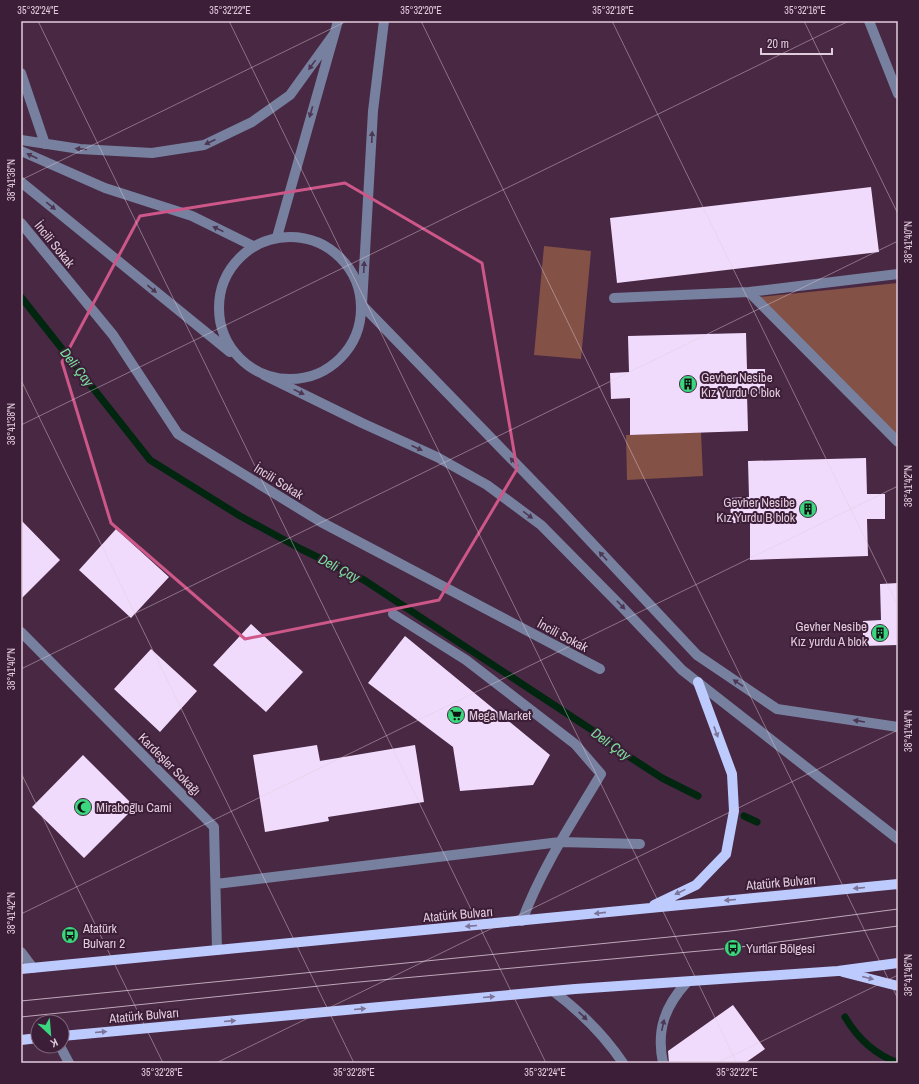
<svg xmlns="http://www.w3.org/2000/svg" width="919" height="1084" font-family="'Archivo Narrow',sans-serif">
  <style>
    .green { fill: #835146 }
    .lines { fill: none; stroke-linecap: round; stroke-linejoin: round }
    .stream { stroke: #00260f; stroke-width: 7 }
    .building { fill: #f1dbfd }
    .minor { stroke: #77809f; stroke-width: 10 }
    .major { stroke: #bdcafd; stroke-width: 10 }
    .tram { stroke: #bfa8ba; stroke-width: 1 }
    .oneway { fill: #4c3652 }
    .oneway2 { fill: #7d749a }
    .marked { fill: none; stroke: #cd5788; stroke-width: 3; stroke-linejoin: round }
    .ticks { fill: none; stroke: #e1ccdc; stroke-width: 1; stroke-opacity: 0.45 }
    .labels { text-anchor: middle; stroke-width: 4; stroke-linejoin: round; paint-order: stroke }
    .street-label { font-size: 13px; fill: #e1ccdc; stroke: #3d1e38 }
    .poi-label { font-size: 13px; fill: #e1ccdc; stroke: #3d1e38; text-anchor: start }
    .water-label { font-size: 14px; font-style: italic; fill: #79e09c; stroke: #3d1e38 }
    .neatline { fill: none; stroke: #e1ccdc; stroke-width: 1.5 }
    .ticks-label { font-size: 10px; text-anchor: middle; fill: #e1ccdc }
  </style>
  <rect width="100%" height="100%" fill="#482843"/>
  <path class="green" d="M 544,246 L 591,251 L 581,359 L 534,355 Z
    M 898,283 L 898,436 L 759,297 Z
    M 701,432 L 703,476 L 627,480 L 626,435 Z"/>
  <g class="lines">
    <path class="stream" d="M 21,297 L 150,460 L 240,516 L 301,549 L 364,580 L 595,732 L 628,756 L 662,778 L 698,796
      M 744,816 L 757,822
      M 845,1017 C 858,1039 874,1054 898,1063"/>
  </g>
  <path class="building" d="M 871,187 L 879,252 L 617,283 L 610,218 Z
    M 746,333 L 747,369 L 765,369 L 765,394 L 747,394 L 748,431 L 630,435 L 630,398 L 611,399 L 610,373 L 629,372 L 628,336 Z
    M 866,458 L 867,494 L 885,494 L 885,519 L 867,519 L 868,556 L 750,560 L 750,523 L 731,523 L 730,498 L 749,497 L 748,461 Z
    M 21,520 L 60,560 L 21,599 Z
    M 116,529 L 169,577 L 131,618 L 79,570 Z
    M 898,583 L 898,645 L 863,646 L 863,621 L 881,620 L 880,584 Z
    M 251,624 L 303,672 L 266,712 L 213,665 Z
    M 405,636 L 550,755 L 533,785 L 460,791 L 453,747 L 368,683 Z
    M 151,649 L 197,691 L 160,732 L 114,689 Z
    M 317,745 L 320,761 L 415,745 L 424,802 L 328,817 L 329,821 L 265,832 L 253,755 Z
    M 83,755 L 135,807 L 84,858 L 32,807 Z
    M 733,1005 L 765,1049 L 745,1063 L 669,1063 L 668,1051 Z"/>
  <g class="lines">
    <path class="minor" d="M 384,21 L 373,111 L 362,305 L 561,510 L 697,655 L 777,709 L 898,727
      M 869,21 L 898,94
      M 21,73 L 45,144
      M 21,140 L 80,149 L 152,153 L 204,145 L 252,122 L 290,95 L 334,34
      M 21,151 L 105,188 L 192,216 L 253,246
      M 21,182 L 230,352
      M 21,223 L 113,335 L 178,434 L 321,522 L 600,669
      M219 308a71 71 0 1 1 142 0a71 71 0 1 1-142 0Z
      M 277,237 L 338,21
      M 749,292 L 898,442
      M 614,298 L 749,292 L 898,274
      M 264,375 L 362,423 L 437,457 L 487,485 L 541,525 L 622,607 L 682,670 L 898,839
      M 393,614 L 466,660 L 575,744 L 601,774 C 573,821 541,869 522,921
      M 21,632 L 214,827 L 217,950
      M 216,884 L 560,842 L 640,844
      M 21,952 L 33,968
      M 553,991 C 581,1012 604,1035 623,1063
      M 60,1046 L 69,1063
      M 663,1063 C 656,1030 665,1006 687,982"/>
    <path class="major" d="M 654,905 L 696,885 L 726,854 L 734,811 L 732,774 L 698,682
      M 21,969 L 898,884
      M 843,972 L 898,986
      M 62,1036 L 575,989 L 838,971 L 898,963
      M 21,1040 L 38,1038"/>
    <path class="tram" d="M 21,1001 L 730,931 L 898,909
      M 21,1017 L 348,983 L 733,948 L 898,926"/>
  </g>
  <defs><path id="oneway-solid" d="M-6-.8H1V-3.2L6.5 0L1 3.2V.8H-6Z"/></defs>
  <g class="oneway">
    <use href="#oneway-solid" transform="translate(312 65) rotate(126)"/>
    <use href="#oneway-solid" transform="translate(311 112) rotate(106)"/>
    <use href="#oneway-solid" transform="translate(372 137) rotate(-87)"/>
    <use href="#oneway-solid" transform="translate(210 142) rotate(155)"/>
    <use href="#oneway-solid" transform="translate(81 149) rotate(-175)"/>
    <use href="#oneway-solid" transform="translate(32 156) rotate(-155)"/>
    <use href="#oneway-solid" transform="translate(51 206) rotate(39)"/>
    <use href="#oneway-solid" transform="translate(218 229) rotate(-154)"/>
    <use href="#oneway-solid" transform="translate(364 267) rotate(-87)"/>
    <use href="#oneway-solid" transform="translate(152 289) rotate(39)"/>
    <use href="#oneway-solid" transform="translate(299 392) rotate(26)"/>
    <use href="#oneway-solid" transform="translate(417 448) rotate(24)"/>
    <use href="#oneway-solid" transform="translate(514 462) rotate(-134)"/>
    <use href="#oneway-solid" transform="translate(528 515) rotate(36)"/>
    <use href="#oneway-solid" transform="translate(603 556) rotate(-133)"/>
    <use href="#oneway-solid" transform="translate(621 605) rotate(46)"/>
    <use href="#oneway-solid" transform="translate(738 683) rotate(-146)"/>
    <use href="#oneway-solid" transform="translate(859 721) rotate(-171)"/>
    <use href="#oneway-solid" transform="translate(583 1016) rotate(44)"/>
    <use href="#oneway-solid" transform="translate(663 1025) rotate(-78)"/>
  </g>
  <g class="oneway2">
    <use href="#oneway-solid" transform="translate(716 732) rotate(70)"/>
    <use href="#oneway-solid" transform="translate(859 888) rotate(175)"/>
    <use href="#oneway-solid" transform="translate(680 892) rotate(154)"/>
    <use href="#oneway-solid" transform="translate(730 900) rotate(175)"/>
    <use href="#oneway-solid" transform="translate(600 913) rotate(174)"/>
    <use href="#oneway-solid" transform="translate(471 926) rotate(175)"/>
    <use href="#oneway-solid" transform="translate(868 978) rotate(14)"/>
    <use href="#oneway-solid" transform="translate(489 997) rotate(-5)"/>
    <use href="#oneway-solid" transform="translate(360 1009) rotate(-5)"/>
    <use href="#oneway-solid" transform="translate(230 1021) rotate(-5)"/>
    <use href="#oneway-solid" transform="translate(101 1032) rotate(-5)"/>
  </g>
  <path class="marked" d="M 345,183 L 482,263 L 517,469 L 439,600 L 245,639 L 111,523 L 62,362 L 140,216 Z"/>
  <path class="ticks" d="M 38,21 L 546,1063M 229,21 L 737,1063M 421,21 L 898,999M 612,21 L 898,606M 804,21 L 898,214M 21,180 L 347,21M 21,380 L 354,1063M 21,425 L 849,21M 21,669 L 898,241M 21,773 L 163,1063M 21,914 L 898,486M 216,1063 L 898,730M 717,1063 L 898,975"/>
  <defs>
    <g id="building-disc" transform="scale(0.9)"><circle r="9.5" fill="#3bd77f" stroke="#3d1e38"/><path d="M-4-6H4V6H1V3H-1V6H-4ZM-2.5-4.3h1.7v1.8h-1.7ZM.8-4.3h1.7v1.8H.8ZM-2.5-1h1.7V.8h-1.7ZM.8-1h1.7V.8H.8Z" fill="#111"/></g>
    <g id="supermarket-disc" transform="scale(0.9)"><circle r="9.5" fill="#3bd77f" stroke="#3d1e38"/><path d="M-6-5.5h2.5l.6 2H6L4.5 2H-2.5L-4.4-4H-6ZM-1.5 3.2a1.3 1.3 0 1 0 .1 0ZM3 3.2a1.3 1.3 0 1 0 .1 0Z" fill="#111"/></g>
    <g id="mosque-disc" transform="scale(0.9)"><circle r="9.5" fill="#3bd77f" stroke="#3d1e38"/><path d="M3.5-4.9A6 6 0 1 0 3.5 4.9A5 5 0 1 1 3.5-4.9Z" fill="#111"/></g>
    <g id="bus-disc" transform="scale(0.9)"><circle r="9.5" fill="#3bd77f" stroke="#3d1e38"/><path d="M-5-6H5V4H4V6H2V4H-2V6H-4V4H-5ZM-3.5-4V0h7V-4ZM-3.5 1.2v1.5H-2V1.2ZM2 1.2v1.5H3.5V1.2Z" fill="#111"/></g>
  </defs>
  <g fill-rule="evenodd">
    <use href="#building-disc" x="688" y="384"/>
    <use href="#building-disc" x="808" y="509"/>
    <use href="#building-disc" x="880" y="633"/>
    <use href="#supermarket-disc" x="456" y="715"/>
    <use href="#mosque-disc" x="83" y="807"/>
    <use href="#bus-disc" x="70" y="935"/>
    <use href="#bus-disc" x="733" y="948"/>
  </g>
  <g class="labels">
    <g class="street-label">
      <text transform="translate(55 244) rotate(51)" y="5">İncili Sokak</text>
      <text transform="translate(279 481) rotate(32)" y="5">İncili Sokak</text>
      <text transform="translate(563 635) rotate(28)" y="5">İncili Sokak</text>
      <text transform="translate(170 764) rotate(45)" y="5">Kardeşler Sokağı</text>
      <text transform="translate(781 882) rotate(-5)" y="5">Atatürk Bulvarı</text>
      <text transform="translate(458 914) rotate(-5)" y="5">Atatürk Bulvarı</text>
      <text transform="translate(144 1015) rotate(-5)" y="5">Atatürk Bulvarı</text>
    </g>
    <g class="poi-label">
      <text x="701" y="382">Gevher Nesibe<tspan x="701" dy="15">Kız Yurdu C blok</tspan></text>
      <text x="795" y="507" text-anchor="end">Gevher Nesibe<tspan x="795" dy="15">Kız Yurdu B blok</tspan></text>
      <text x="867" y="631" text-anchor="end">Gevher Nesibe<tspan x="867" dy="15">Kız yurdu A blok</tspan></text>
      <text x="469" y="720">Mega Market</text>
      <text x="96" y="812">Miraboğlu Cami</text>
      <text x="83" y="933">Atatürk<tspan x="83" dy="15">Bulvarı 2</tspan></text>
      <text x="746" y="953">Yurtlar Bölgesi</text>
    </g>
    <g class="water-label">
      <text transform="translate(77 367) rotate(52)" y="5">Deli Çay</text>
      <text transform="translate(339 568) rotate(28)" y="5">Deli Çay</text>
      <text transform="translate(611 744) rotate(36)" y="5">Deli Çay</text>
    </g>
  </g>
  <rect width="919" height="1084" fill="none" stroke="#3d1e38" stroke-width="44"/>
  <g transform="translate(50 1034) rotate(154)"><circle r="19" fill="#3d1e38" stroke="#7f647a"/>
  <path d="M0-3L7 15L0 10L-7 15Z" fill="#3bd77f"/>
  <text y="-6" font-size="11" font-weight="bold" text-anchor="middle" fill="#e1ccdc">K</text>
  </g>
  <path d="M761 48v6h71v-6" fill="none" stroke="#e1ccdc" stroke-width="2"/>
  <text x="767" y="48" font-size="12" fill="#e1ccdc" stroke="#3d1e38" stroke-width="3" paint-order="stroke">20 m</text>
  <rect x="22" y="22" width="875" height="1040" class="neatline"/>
  <g class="ticks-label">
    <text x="38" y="14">35°32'24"E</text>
    <text x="230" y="14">35°32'22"E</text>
    <text x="421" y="14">35°32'20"E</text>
    <text x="613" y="14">35°32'18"E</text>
    <text x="805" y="14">35°32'16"E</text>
    <text transform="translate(11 180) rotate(-90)" y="4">38°41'36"N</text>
    <text transform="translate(908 242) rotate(-90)" y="4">38°41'40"N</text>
    <text transform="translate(11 424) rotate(-90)" y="4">38°41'38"N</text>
    <text transform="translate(908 486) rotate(-90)" y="4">38°41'42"N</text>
    <text transform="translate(11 669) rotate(-90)" y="4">38°41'40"N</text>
    <text transform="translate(908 731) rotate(-90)" y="4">38°41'44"N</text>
    <text transform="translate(11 913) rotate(-90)" y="4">38°41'42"N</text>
    <text transform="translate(908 975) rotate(-90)" y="4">38°41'46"N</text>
    <text x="162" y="1076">35°32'28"E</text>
    <text x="354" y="1076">35°32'26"E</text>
    <text x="545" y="1076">35°32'24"E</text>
    <text x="737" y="1076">35°32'22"E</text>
  </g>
</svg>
